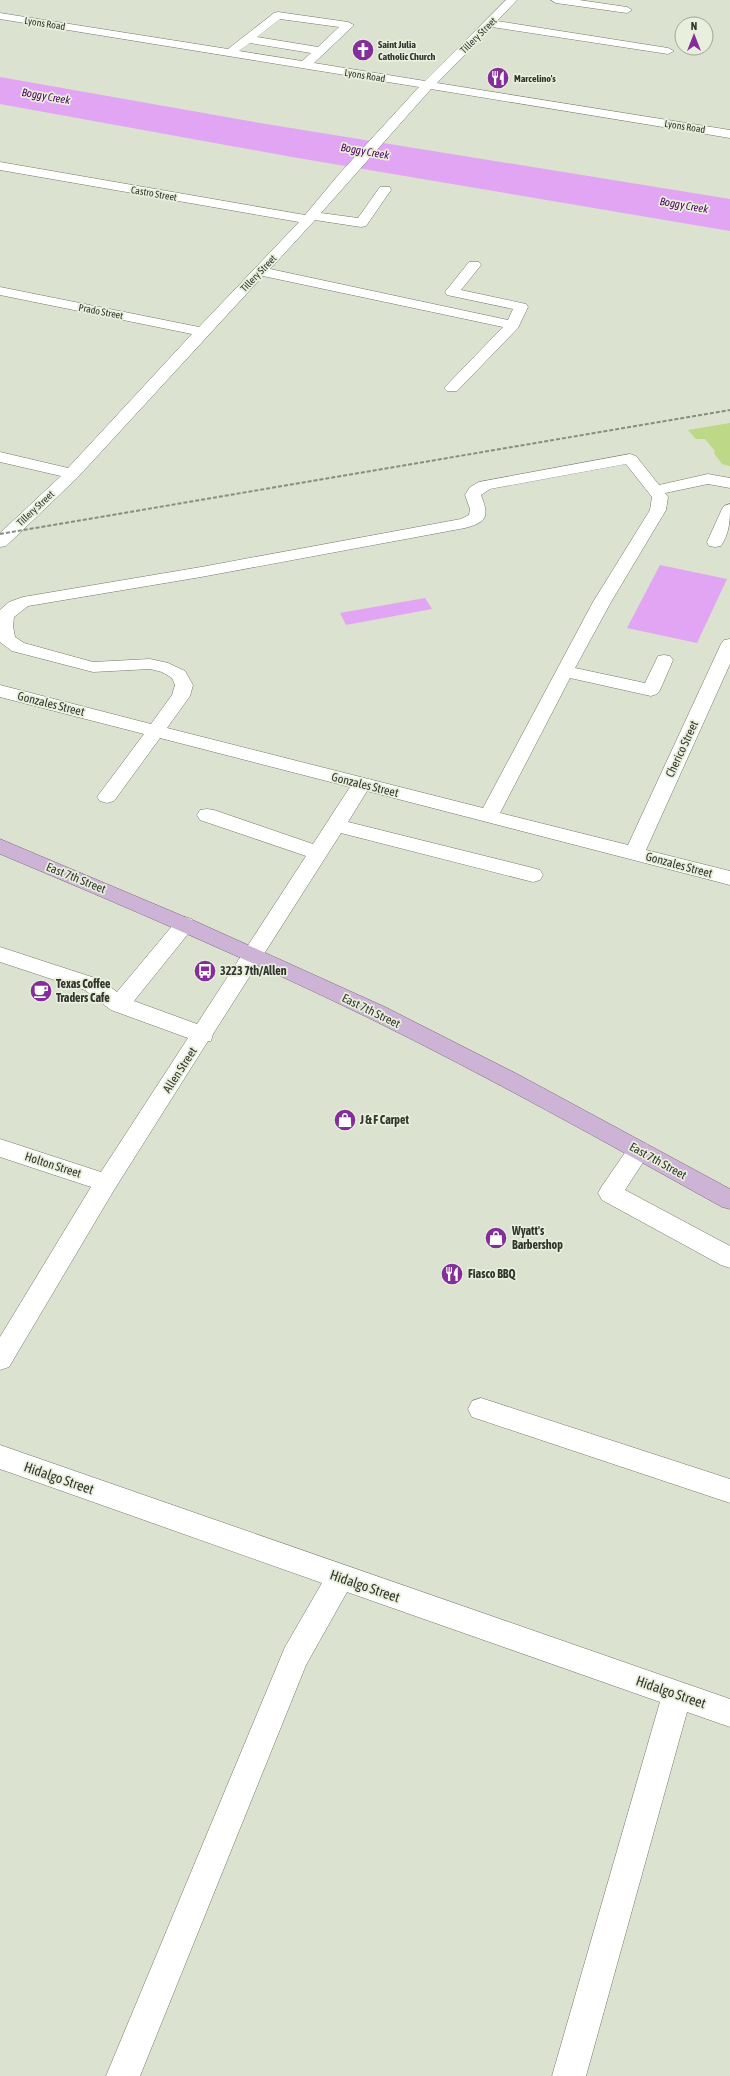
<svg xmlns="http://www.w3.org/2000/svg" width="730" height="2076" font-family="'Asap Condensed',sans-serif">
  <style>
    .green { fill: #bdd886 }
    .water { fill: #e1a5f3 }
    .lines { fill: none; stroke-linecap: round; stroke-linejoin: round }
    .minor-casing { stroke: #737968; stroke-width: 1 }
    .major-casing { stroke: #826788; stroke-width: 1 }
    .minor { fill: #fff; fill-rule: evenodd }
    .major { fill: #cdb3d5; fill-rule: evenodd }
    .rail { stroke: #888d7f; stroke-width: 2; stroke-dasharray: 4 2; stroke-linecap: butt }
    .labels { text-anchor: middle; stroke-width: 3.5; stroke-linejoin: round; paint-order: stroke }
    .far-street-label { font-size: 10px; fill: #33362e; stroke: #e8efdc }
    .far-poi-label { font-size: 10px; font-weight: bold; fill: #33362e; stroke: #e8efdc; text-anchor: start }
    .far-water-label { font-size: 11px; font-style: italic; fill: #500062; stroke: #e8efdc }
    .street-label { font-size: 12px; fill: #33362e; stroke: #e8efdc }
    .poi-label { font-size: 12px; font-weight: bold; fill: #33362e; stroke: #e8efdc; text-anchor: start }
    .near-street-label { font-size: 14px; fill: #33362e; stroke: #e8efdc }
  </style>
  <rect width="100%" height="100%" fill="#dbe2cf"/>
  <path class="green" d="M 730,423 L 730,466 L 722,464 L 714,453 L 715,451 L 705,439 L 696,439 L 688,430 Z"/>
  <path class="water" d="M 0,77 L 266,124 L 730,199 L 730,231 L 292,157 L 0,104 Z
    M 660,565 L 727,579 L 697,643 L 627,628 Z
    M 425,598 L 432,609 L 346,625 L 340,613 Z"/>
  <g class="lines">
    <g class="minor-casing">
      <path id="minor" d="M 506,0 L 517,0 L 497,21 L 668,48 L 674,51 L 668,54 L 492,27 L 437,83 L 730,130 L 730,138 L 431,89 L 321,213 L 358,218 L 380,187 L 390,187 L 391,190 L 366,226 L 361,227 L 315,220 L 270,269 L 508,320 L 513,309 L 447,295 L 445,292 L 469,262 L 479,262 L 481,265 L 461,290 L 526,304 L 528,307 L 518,328 L 457,391 L 447,391 L 444,388 L 447,385 L 503,327 L 263,276 L 78,477 L 6,546 L 0,547 L 0,533 L 61,476 L 0,462 L 0,452 L 68,468 L 192,334 L 0,295 L 0,287 L 199,327 L 299,222 L 0,170 L 0,162 L 305,215 L 340,173 L 419,87 L 0,19 L 0,13 L 228,49 L 274,13 L 278,12 L 348,22 L 354,25 L 352,27 L 314,63 L 425,81 ZM 280,19 L 339,27 L 318,47 L 257,37 ZM 250,43 L 311,53 L 302,61 L 239,51 Z
        M 551,0 L 579,0 L 627,7 L 632,10 L 627,13 L 556,3 Z
        M 630,454 L 636,456 L 659,485 L 708,474 L 730,478 L 730,488 L 708,484 L 665,493 L 668,497 L 666,510 L 611,602 L 575,668 L 645,683 L 658,656 L 664,655 L 670,656 L 673,660 L 660,690 L 657,694 L 651,696 L 570,678 L 500,813 L 628,845 L 721,644 L 724,640 L 730,639 L 730,664 L 646,850 L 730,871 L 730,885 L 367,791 L 348,822 L 533,868 L 540,870 L 543,875 L 540,880 L 533,882 L 341,833 L 213,1034 L 211,1041 L 208,1041 L 114,1190 L 9,1367 L 0,1370 L 0,1337 L 91,1187 L 0,1157 L 0,1139 L 101,1172 L 188,1038 L 111,1010 L 85,990 L 0,962 L 0,947 L 101,980 L 117,992 L 178,919 L 185,917 L 192,919 L 195,924 L 192,929 L 134,1001 L 197,1024 L 306,856 L 200,820 L 197,815 L 200,810 L 207,809 L 214,810 L 313,844 L 350,787 L 160,738 L 114,801 L 107,803 L 100,801 L 97,797 L 100,793 L 144,734 L 0,697 L 0,685 L 151,724 L 172,695 L 175,685 L 172,678 L 162,672 L 150,669 L 93,672 L 12,651 L 0,642 L 0,610 L 9,602 L 23,597 L 201,567 L 461,519 L 469,515 L 470,509 L 465,495 L 470,487 L 479,482 ZM 626,464 L 652,497 L 650,510 L 593,602 L 483,808 L 167,728 L 190,696 L 193,685 L 185,671 L 168,663 L 150,659 L 93,662 L 24,643 L 15,637 L 13,626 L 14,617 L 28,606 L 201,577 L 465,528 C 488,522 489,516 481,495 L 490,489 Z
        M 730,504 C 730,520 730,532 721,546 L 715,547 L 709,546 L 707,542 L 722,509 L 724,506 Z
        M 639,1141 L 647,1144 L 651,1150 L 625,1190 L 730,1246 L 730,1268 L 721,1265 L 602,1200 L 598,1193 L 602,1186 L 631,1144 Z
        M 481,1398 L 730,1479 L 730,1503 L 472,1417 L 468,1409 L 472,1401 Z
        M 0,1445 L 730,1699 L 730,1727 L 687,1712 L 586,2076 L 552,2076 L 660,1702 L 347,1592 L 306,1665 L 140,2076 L 106,2076 L 285,1647 L 322,1583 L 0,1469 Z"/>
    </g>
    <g class="major-casing">
      <path id="major" d="M 0,839 L 197,922 L 385,1007 L 519,1075 L 730,1189 L 730,1209 L 722,1207 C 605,1142 489,1077 369,1018 C 248,959 124,906 0,854 Z"/>
    </g>
    <use href="#minor" class="minor"/>
    <use href="#major" class="major"/>
    <path class="rail" d="M 0,534 L 730,410"/>
  </g>
  <defs>
    <g id="church-disc" transform="scale(1.15)"><circle r="9.5" fill="#842d9b" stroke="#e8efdc"/><path d="M-1.2-6h2.4v3.5h3.3v2.4h-3.3V6h-2.4V-.1h-3.3v-2.4h3.3Z" fill="#fff"/></g>
    <g id="restaurant-disc" transform="scale(1.15)"><circle r="9.5" fill="#842d9b" stroke="#e8efdc"/><path d="M-5-6h1v4h1v-4h1v4h1v-4h1v5L-1.5 .5V6h-2V.5L-5-1ZM5-6V6H3V1.5H1.5Q1.5-4 5-6Z" fill="#fff"/></g>
    <g id="bus-disc" transform="scale(1.15)"><circle r="9.5" fill="#842d9b" stroke="#e8efdc"/><path d="M-5-6H5V4H4V6H2V4H-2V6H-4V4H-5ZM-3.5-4V0h7V-4ZM-3.5 1.2v1.5H-2V1.2ZM2 1.2v1.5H3.5V1.2Z" fill="#fff"/></g>
    <g id="cafe-disc" transform="scale(1.15)"><circle r="9.5" fill="#842d9b" stroke="#e8efdc"/><path d="M-5.5-4.5H6V0H3Q3 3.5 0 3.5H-2.5Q-5.5 3.5-5.5 0ZM3-3.2v2h1.7v-2ZM-6 4.5H4V6H-6Z" fill="#fff"/></g>
    <g id="shop-disc" transform="scale(1.15)"><circle r="9.5" fill="#842d9b" stroke="#e8efdc"/><path d="M-5-2.5h2.3a2.7 3.5 0 0 1 5.4 0H5L5.5 6h-11ZM-1.5-2.5h3a1.5 2.3 0 0 0-3 0Z" fill="#fff"/></g>
  </defs>
  <g fill-rule="evenodd">
    <use href="#church-disc" x="363" y="50"/>
    <use href="#restaurant-disc" x="498" y="78"/>
    <use href="#bus-disc" x="205" y="971"/>
    <use href="#cafe-disc" x="41" y="991"/>
    <use href="#shop-disc" x="345" y="1120"/>
    <use href="#shop-disc" x="496" y="1238"/>
    <use href="#restaurant-disc" x="452" y="1274"/>
  </g>
  <g class="labels">
    <g class="far-street-label">
      <text transform="translate(45 23) rotate(9)" y="4">Lyons Road</text>
      <text transform="translate(478 35) rotate(-45)" y="4">Tillery Street</text>
      <text transform="translate(365 75) rotate(9)" y="4">Lyons Road</text>
      <text transform="translate(685 126) rotate(9)" y="4">Lyons Road</text>
      <text transform="translate(154 193) rotate(10)" y="4">Castro Street</text>
      <text transform="translate(258 273) rotate(-46)" y="4">Tillery Street</text>
      <text transform="translate(101 311) rotate(11)" y="4">Prado Street</text>
      <text transform="translate(35 508) rotate(-43)" y="4">Tillery Street</text>
    </g>
    <g class="far-poi-label">
      <text x="378" y="48">Saint Julia<tspan x="378" dy="12">Catholic Church</tspan></text>
      <text x="514" y="82">Marcelino's</text>
    </g>
    <g class="far-water-label">
      <text transform="translate(46 96) rotate(10)" y="4">Boggy Creek</text>
      <text transform="translate(365 151) rotate(10)" y="4">Boggy Creek</text>
      <text transform="translate(684 205) rotate(10)" y="4">Boggy Creek</text>
    </g>
    <g class="street-label">
      <text transform="translate(51 704) rotate(14)" y="4">Gonzales Street</text>
      <text transform="translate(682 749) rotate(-65)" y="4">Cherico Street</text>
      <text transform="translate(365 785) rotate(14)" y="4">Gonzales Street</text>
      <text transform="translate(679 865) rotate(15)" y="4">Gonzales Street</text>
      <text transform="translate(76 878) rotate(22)" y="4">East 7th Street</text>
      <text transform="translate(371 1011) rotate(26)" y="4">East 7th Street</text>
      <text transform="translate(180 1070) rotate(-57)" y="4">Allen Street</text>
      <text transform="translate(658 1161) rotate(29)" y="4">East 7th Street</text>
      <text transform="translate(53 1165) rotate(18)" y="4">Holton Street</text>
    </g>
    <g class="poi-label">
      <text x="220" y="975">3223 7th/Allen</text>
      <text x="56" y="988">Texas Coffee<tspan x="56" dy="14">Traders Cafe</tspan></text>
      <text x="360" y="1124">J &amp; F Carpet</text>
      <text x="512" y="1235">Wyatt's<tspan x="512" dy="14">Barbershop</tspan></text>
      <text x="468" y="1278">Fiasco BBQ</text>
    </g>
    <g class="near-street-label">
      <text transform="translate(59 1478) rotate(19)" y="5">Hidalgo Street</text>
      <text transform="translate(365 1586) rotate(19)" y="5">Hidalgo Street</text>
      <text transform="translate(671 1692) rotate(19)" y="5">Hidalgo Street</text>
    </g>
  </g>
  <g transform="translate(694 36)"><circle r="19" fill="#e8efdc" stroke="#a0a596"/>
  <path d="M0-3L7 15L0 10L-7 15Z" fill="#842d9b"/>
  <text y="-6" font-size="11" font-weight="bold" text-anchor="middle" fill="#33362e">N</text>
  </g>
</svg>
